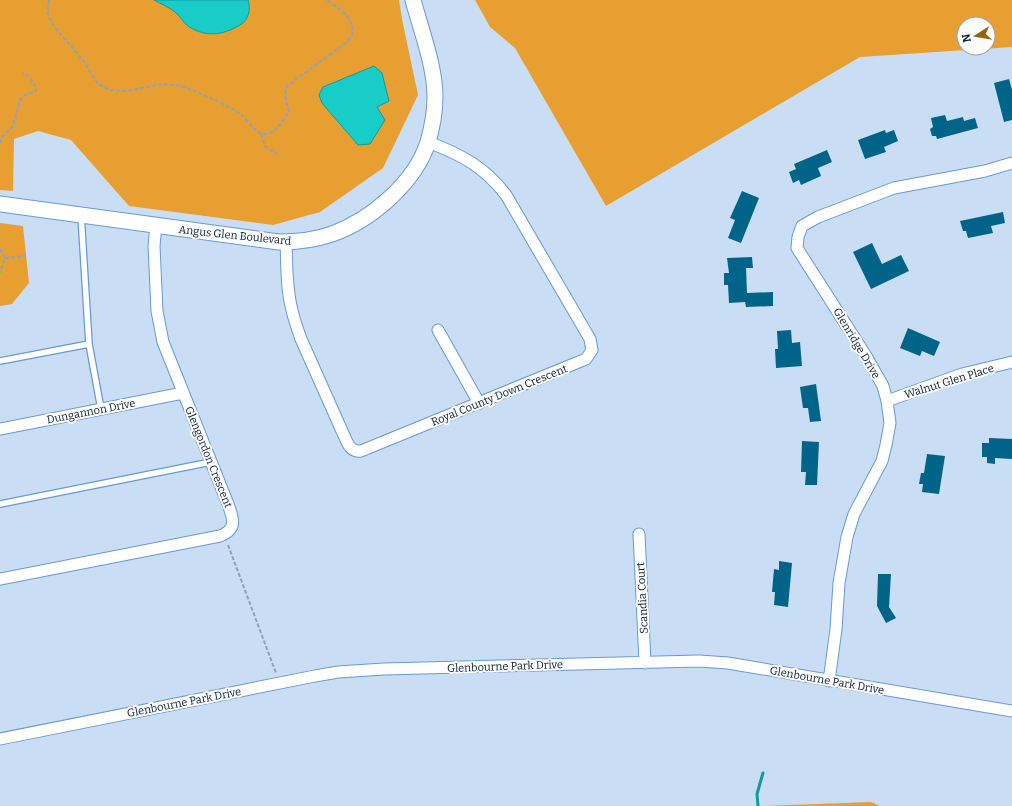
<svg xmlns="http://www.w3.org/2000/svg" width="1012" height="806" font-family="Bitter,serif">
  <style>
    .green { fill: #e89f32; fill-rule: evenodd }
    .water { fill: #18cdc8; stroke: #14999c }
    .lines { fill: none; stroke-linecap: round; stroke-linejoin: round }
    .stream { stroke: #14999c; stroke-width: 3 }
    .building { fill: #006488 }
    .lane-casing { stroke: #689ad1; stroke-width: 8 }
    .street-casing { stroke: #689ad1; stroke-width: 13 }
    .secondary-casing { stroke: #689ad1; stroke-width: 17 }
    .path { stroke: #8ea2b9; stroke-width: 2; stroke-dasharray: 4 2; stroke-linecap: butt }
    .lane { stroke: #fff; stroke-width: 5.5 }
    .street { stroke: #fff; stroke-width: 11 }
    .secondary { stroke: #fff; stroke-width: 15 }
    .labels { text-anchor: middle; stroke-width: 4; stroke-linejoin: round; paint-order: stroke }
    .street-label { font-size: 11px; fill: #0c2035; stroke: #fcfcfc }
  </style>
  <rect width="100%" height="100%" fill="#c9ddf5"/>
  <path class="green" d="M 0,0 L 399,0 L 402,19 L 418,95 L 383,168 L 320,212 L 273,225 L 129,206 L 71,140 L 38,131 L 14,139 L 13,191 L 0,190 Z
    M 475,0 L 1012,0 L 1012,47 L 860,57 L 606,206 L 515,48 L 490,27 ZM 964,24 L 988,24 L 988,48 L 964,48 Z
    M 0,223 L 23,226 L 29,283 L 12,304 L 0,306 Z
    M 871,802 L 880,806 L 763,806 Z"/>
  <path class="water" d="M 154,0 L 248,0 C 251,9 249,20 240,25 C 223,35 206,38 188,26 C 183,22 180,16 175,12 C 169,7 161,4 154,0 Z
    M 374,66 L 382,73 L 389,101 L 377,107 L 385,120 L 370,144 L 358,145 L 322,103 L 319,95 L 323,87 Z"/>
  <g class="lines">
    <path class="stream" d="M 758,806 L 757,794 L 763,773"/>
  </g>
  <path class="building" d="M 1009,79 L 1012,90 L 1012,120 L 1004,122 L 994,83 Z
    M 945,115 L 947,121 L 963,117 L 964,121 L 975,118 L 978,128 L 937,139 L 936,136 L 932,136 L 930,129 L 933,127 L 931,118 Z
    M 885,130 L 886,133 L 894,130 L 898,141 L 884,147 L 886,152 L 865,159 L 858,140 Z
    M 827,150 L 832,162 L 818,168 L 821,176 L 801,185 L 799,180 L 793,183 L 789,172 L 796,169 L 794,164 Z
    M 742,191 L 759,198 L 741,243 L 728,238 L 735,220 L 730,218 Z
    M 1003,212 L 1005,223 L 991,226 L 993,233 L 968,238 L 966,231 L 963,231 L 960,221 Z
    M 872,243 L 882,264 L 901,255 L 909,271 L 871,289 L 853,252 Z
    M 752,257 L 753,268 L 746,268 L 747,293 L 773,292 L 773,306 L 746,307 L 745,302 L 729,303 L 728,285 L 724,285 L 724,273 L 729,273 L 727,258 Z
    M 908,328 L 940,342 L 934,356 L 922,351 L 920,356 L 900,348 Z
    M 791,330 L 792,343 L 800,342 L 802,366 L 776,368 L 775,349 L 778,349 L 777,331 Z
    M 816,384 L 821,421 L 810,422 L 808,408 L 803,408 L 800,387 Z
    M 989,438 L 1012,439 L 1012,459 L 995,458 L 995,464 L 987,463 L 987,457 L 982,457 L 982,443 L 989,443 Z
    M 802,441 L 819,442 L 817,485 L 805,485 L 806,472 L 801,472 Z
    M 927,454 L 945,456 L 939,494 L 922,492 L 923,484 L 919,484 L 921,473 L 924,473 Z
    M 779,561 L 792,563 L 788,607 L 774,605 L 775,592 L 772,592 L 774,569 L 779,570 Z
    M 878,574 L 891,574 L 889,607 L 896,618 L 886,623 L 877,606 Z"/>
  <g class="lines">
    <g class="lane-casing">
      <path id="lane" d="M 81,215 L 89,344 L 101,409
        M 0,361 L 89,344
        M 0,504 L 211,462"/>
    </g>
    <g class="street-casing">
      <path id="street" d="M 286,242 C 287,264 286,288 292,310 C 294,320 298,330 301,339 L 346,440 C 349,447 353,452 361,451 L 586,359 L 592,350 L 590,339 L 506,195 C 485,167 460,154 428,142
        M 438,330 L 479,403
        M 887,401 L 962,374 L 1012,362
        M 0,429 L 183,393
        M 639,534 L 645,663
        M 0,579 L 220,536 C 238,529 233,518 228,504 L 163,342 L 157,311 L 154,246 L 156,225
        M 829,681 L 836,629 L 839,583 L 847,537 L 854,514 L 882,461 L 886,445 L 890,423 L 887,401 L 883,386 L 866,356 L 797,248 L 798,237 L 802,226 L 818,217 L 894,188 L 985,171 L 1012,163
        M 0,739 L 315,676 L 338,672 L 384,669 L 699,661 L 728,663 L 1012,711"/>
    </g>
    <g class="secondary-casing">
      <path id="secondary" d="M 0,204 L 279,242 C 297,242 315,240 332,234 C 371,220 415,183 428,142 C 432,128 435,112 435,97 C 435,66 421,30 413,0"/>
    </g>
    <path class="path" d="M 49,0 C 48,5 47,10 48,15 C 51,26 75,50 83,60 C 88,68 92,76 98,83 C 101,86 107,89 111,90 C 137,95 159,77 186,88 C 201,93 231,106 243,116 C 248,121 255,133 263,134 C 276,135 283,121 289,111 C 286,102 284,95 287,86 L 347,42 C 348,40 351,37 352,34 C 356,18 337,7 326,0
      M 261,134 L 265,146 L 280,156
      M 0,143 L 2,137 L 13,126 L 20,100 L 25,95 L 36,91 C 34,82 31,77 23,73
      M 0,249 L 5,258 L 0,273
      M 5,258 L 25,256
      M 228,545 L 276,673"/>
    <use href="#lane" class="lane"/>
    <use href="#street" class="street"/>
    <use href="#secondary" class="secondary"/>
  </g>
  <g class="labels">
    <g class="street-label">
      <text transform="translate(235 235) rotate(6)" y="4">Angus Glen Boulevard</text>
      <text transform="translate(857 343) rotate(59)" y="4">Glenridge Drive</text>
      <text transform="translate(949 381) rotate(-17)" y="4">Walnut Glen Place</text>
      <text transform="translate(499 395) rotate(-22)" y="4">Royal County Down Crescent</text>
      <text transform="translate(91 411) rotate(-11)" y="4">Dungannon Drive</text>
      <text transform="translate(209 457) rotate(68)" y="4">Glengordon Crescent</text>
      <text transform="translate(642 598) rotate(-93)" y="4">Scandia Court</text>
      <text transform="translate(505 666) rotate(-2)" y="4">Glenbourne Park Drive</text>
      <text transform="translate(827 680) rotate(10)" y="4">Glenbourne Park Drive</text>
      <text transform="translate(184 702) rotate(-11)" y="4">Glenbourne Park Drive</text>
    </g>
  </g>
  <g transform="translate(976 36) rotate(258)"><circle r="19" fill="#fcfcfc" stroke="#9ca4ac"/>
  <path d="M0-3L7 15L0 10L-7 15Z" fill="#946214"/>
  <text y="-6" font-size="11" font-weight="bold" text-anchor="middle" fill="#0c2035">N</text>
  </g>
</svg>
